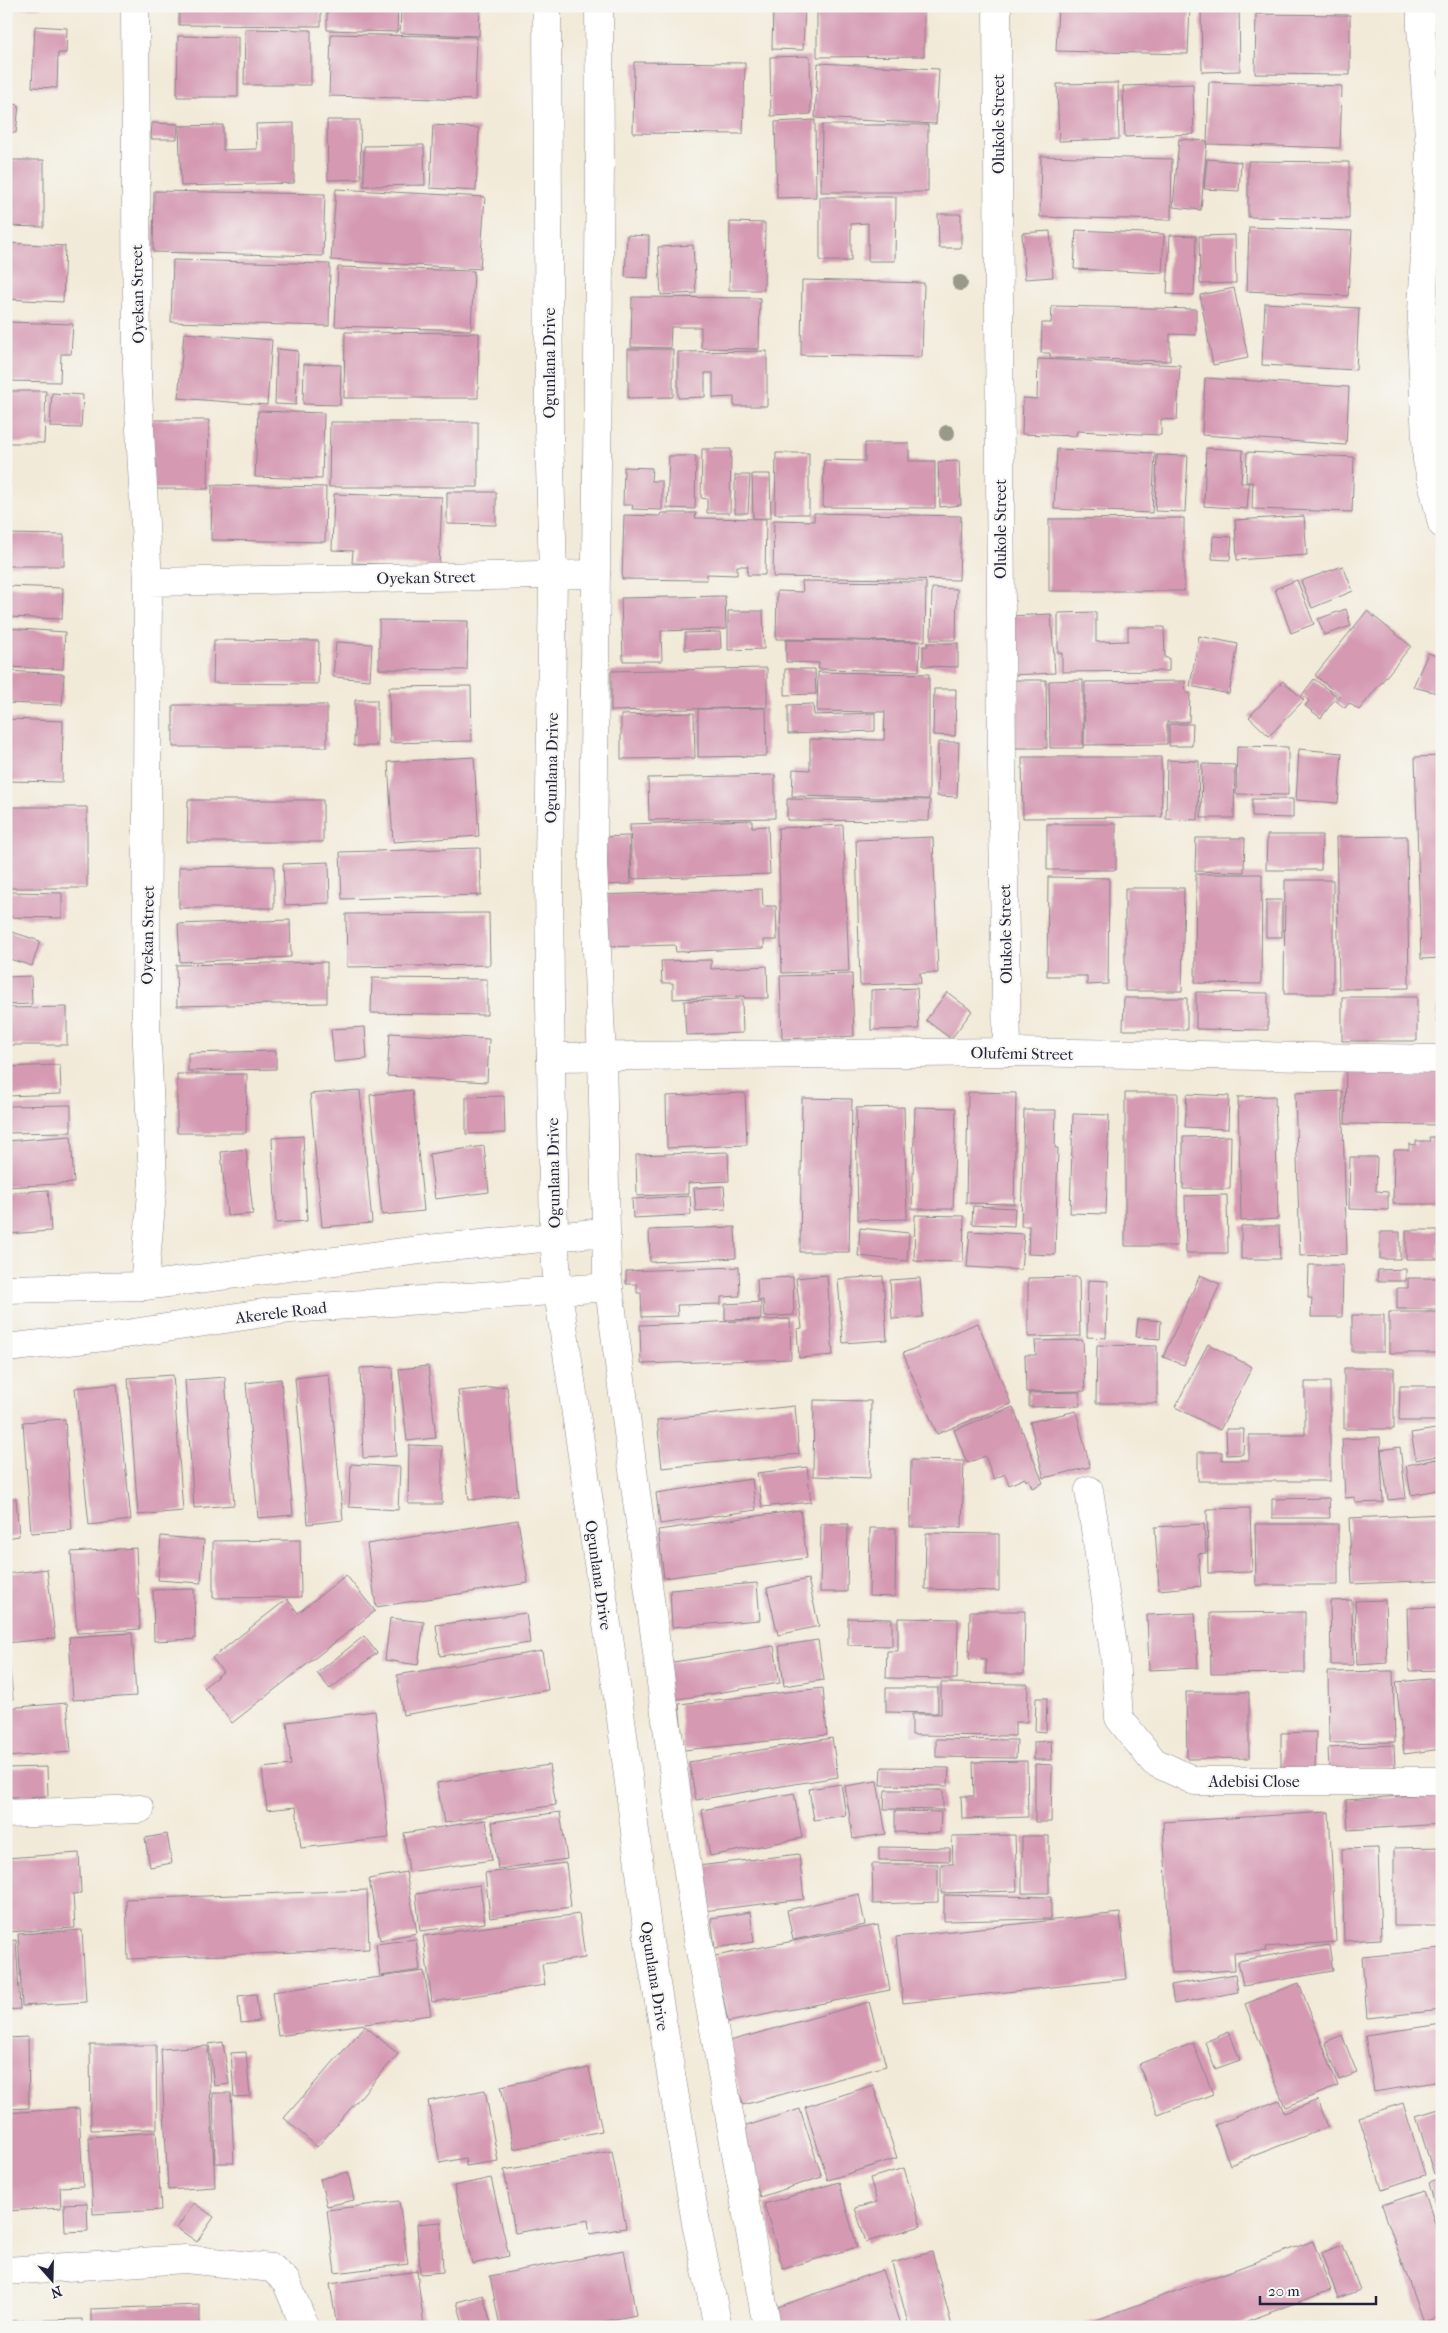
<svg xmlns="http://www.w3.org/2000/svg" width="1448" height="2333" font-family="'IM FELL French Canon',serif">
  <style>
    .building { fill: #d59ab2 }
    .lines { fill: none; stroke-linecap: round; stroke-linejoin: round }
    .street-casing { stroke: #8a868a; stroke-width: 29 }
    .secondary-casing { stroke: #8a868a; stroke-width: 29 }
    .street { stroke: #fff; stroke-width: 28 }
    .secondary { stroke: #fff; stroke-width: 28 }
    .tree { fill: #99998a }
    .labels { text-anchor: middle; stroke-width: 4; stroke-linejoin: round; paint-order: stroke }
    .street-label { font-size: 16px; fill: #22223b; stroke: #f6f6f2 }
  </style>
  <rect width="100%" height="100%" fill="#f6f6f2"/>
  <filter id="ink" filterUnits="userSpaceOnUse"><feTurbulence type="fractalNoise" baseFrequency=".02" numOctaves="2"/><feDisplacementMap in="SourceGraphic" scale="10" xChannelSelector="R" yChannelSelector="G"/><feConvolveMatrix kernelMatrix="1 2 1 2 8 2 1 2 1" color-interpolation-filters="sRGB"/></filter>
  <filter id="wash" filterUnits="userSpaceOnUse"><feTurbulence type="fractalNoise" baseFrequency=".0096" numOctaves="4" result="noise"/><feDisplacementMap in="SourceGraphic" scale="20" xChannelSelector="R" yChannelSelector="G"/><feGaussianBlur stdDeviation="1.12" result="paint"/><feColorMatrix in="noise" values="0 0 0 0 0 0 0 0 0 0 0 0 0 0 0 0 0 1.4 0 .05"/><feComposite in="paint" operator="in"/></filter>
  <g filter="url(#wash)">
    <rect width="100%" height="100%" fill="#f2ead8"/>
    <g id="blocks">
      <path class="building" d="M 6,6 L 42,6 L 42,8 L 6,8 Z
        M 179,6 L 321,6 L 321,26 L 179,25 Z
        M 327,6 L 398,6 L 397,32 L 327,30 Z
        M 401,6 L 480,6 L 479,36 L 400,33 Z
        M 773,6 L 805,6 L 803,50 L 772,49 Z
        M 817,6 L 924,6 L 924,56 L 817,57 Z
        M 1058,6 L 1190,6 L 1188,54 L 1056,51 Z
        M 1201,7 L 1239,7 L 1240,71 L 1202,72 Z
        M 1256,14 L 1350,15 L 1350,75 L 1255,74 Z
        M 35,26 L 67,28 L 66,53 L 58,53 L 57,88 L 32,87 Z
        M 245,29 L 311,30 L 311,85 L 244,85 Z
        M 331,34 L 477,37 L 475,100 L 329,96 Z
        M 178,36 L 238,37 L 238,97 L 177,97 Z
        M 810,56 L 811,114 L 771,116 L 770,57 Z
        M 634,62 L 745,63 L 743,134 L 633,133 Z
        M 818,63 L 939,69 L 936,124 L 815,118 Z
        M 1209,82 L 1342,86 L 1340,148 L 1207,144 Z
        M 1118,83 L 1119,139 L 1059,141 L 1057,84 Z
        M 1193,84 L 1194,134 L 1125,137 L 1123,86 Z
        M 6,103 L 19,105 L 16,133 L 6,131 Z
        M 327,120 L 360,120 L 361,179 L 328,180 Z
        M 815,120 L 816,197 L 777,198 L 775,122 Z
        M 152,123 L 178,124 L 177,139 L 151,139 Z
        M 294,123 L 294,183 L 181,186 L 179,126 L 223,125 L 223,150 L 257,149 L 256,124 Z
        M 433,125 L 479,128 L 476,191 L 430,188 Z
        M 822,125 L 928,125 L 928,192 L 821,192 Z
        M 1179,139 L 1207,141 L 1201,210 L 1173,207 Z
        M 424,145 L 425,185 L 364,186 L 364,146 Z
        M 1041,156 L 1172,159 L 1171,220 L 1040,217 Z
        M 1207,159 L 1241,162 L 1239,191 L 1204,189 Z
        M 6,160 L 44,160 L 44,227 L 6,226 Z
        M 1248,161 L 1349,162 L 1349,219 L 1248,217 Z
        M 336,189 L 485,197 L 480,269 L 331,260 Z
        M 154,191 L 325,194 L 323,256 L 153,252 Z
        M 820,197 L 896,197 L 895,261 L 868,261 L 868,223 L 851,224 L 851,261 L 820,261 Z
        M 938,214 L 961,214 L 961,248 L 939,248 Z
        M 730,222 L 765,223 L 764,290 L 729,290 Z
        M 1249,227 L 1352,231 L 1348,296 L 1247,291 Z
        M 1076,230 L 1164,234 L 1162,273 L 1074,269 Z
        M 1050,231 L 1053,277 L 1025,279 L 1022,233 Z
        M 627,235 L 649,236 L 648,278 L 625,277 Z
        M 1170,235 L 1196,236 L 1194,295 L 1167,294 Z
        M 1235,235 L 1236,283 L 1200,284 L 1199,236 Z
        M 6,243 L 65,246 L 63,302 L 6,299 Z
        M 693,245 L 696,293 L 661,295 L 658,247 Z
        M 173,260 L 330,264 L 329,326 L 171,322 Z
        M 338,267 L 474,271 L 471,330 L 335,326 Z
        M 802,280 L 924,283 L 922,357 L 801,355 Z
        M 1234,288 L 1248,358 L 1213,365 L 1200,295 Z
        M 632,297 L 760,298 L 759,349 L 701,348 L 701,327 L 671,327 L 670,348 L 631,347 Z
        M 1265,303 L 1359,308 L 1356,370 L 1262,365 Z
        M 1052,306 L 1196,309 L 1196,335 L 1170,334 L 1170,361 L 1050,358 L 1050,353 L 1041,353 L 1042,323 L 1051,323 Z
        M 6,322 L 73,324 L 71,354 L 61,354 L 60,382 L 6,381 Z
        M 345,332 L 479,333 L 478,398 L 344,398 Z
        M 184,333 L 272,340 L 267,405 L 178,398 Z
        M 277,349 L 298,351 L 296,405 L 275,404 Z
        M 628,349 L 673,349 L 673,397 L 628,398 Z
        M 767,351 L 767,406 L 734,406 L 734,397 L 713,398 L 713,373 L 705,373 L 705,397 L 678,398 L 678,352 Z
        M 1038,359 L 1180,365 L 1177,420 L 1161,419 L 1161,435 L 1077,431 L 1076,436 L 1022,434 L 1023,398 L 1037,399 Z
        M 304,364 L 341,365 L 340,405 L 303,404 Z
        M 1205,378 L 1349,387 L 1346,445 L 1202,435 Z
        M 6,391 L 46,391 L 44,443 L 6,443 Z
        M 52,393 L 83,395 L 81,428 L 50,427 Z
        M 258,411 L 324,413 L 322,479 L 255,477 Z
        M 148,420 L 209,420 L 208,489 L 148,489 Z
        M 330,422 L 478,422 L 478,487 L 329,487 Z
        M 865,443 L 909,443 L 909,461 L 935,461 L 935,508 L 823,507 L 824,460 L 865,461 Z
        M 1206,448 L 1243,450 L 1241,483 L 1249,483 L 1247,509 L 1204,506 Z
        M 702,449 L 731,449 L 730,513 L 707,513 L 707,499 L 701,498 Z
        M 1057,449 L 1155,453 L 1152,513 L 1054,509 Z
        M 1247,452 L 1354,457 L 1352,512 L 1252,509 L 1253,482 L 1246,482 Z
        M 6,453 L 9,453 L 10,484 L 6,484 Z
        M 776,453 L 809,453 L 809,514 L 775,514 Z
        M 1157,455 L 1188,456 L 1185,512 L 1155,511 Z
        M 669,456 L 696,456 L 695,509 L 667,508 Z
        M 959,461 L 961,505 L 940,507 L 938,462 Z
        M 624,467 L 652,468 L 651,481 L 662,481 L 662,510 L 632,509 L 633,505 L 623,505 Z
        M 752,474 L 770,474 L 771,518 L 753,518 Z
        M 735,475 L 750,475 L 748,513 L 735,513 Z
        M 212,485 L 326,487 L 325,542 L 211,540 Z
        M 447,492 L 496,492 L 496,525 L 447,524 Z
        M 334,494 L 442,497 L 439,566 L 352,563 L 353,551 L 332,550 Z
        M 661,513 L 696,513 L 695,518 L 766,519 L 765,575 L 747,575 L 748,566 L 737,566 L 737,575 L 707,574 L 707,580 L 622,579 L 624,515 L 660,516 Z
        M 814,513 L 961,516 L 959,580 L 773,577 L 774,520 L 814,521 Z
        M 1304,516 L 1307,555 L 1237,560 L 1235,520 Z
        M 1184,518 L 1184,591 L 1049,591 L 1049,519 Z
        M 6,534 L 64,535 L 64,566 L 6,566 Z
        M 1213,536 L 1232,537 L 1230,560 L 1212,559 Z
        M 1343,566 L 1353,591 L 1312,608 L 1301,581 Z
        M 1297,580 L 1314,624 L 1291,633 L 1275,589 Z
        M 802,581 L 926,582 L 925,641 L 776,639 L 777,591 L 803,592 Z
        M 6,586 L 63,588 L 62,619 L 6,617 Z
        M 932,588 L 957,589 L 956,640 L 931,640 Z
        M 725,596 L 726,629 L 661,631 L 662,661 L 623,661 L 621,598 Z
        M 1346,609 L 1351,626 L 1324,635 L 1318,619 Z
        M 728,611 L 763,611 L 764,649 L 728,650 Z
        M 1367,611 L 1411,646 L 1359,710 L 1349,703 L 1345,708 L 1336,701 L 1340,696 L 1315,675 Z
        M 1096,612 L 1096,642 L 1128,641 L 1128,627 L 1164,627 L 1165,658 L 1169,658 L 1169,671 L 1062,672 L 1062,653 L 1058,653 L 1058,613 Z
        M 1051,614 L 1055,673 L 1013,675 L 1010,616 Z
        M 379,620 L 468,621 L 467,670 L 379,669 Z
        M 6,628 L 65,632 L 63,669 L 6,667 Z
        M 720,632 L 721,649 L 685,650 L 685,633 Z
        M 1199,636 L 1238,644 L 1229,694 L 1190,686 Z
        M 214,640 L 319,641 L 318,684 L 213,683 Z
        M 786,640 L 920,642 L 919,671 L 818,669 L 819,663 L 786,662 Z
        M 336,642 L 372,644 L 370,680 L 333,677 Z
        M 927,643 L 958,643 L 958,667 L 923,666 L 923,646 L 928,646 Z
        M 1428,653 L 1442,658 L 1442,694 L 1413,687 Z
        M 767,668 L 767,707 L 611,711 L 611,671 Z
        M 785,669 L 815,669 L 816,694 L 785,695 Z
        M 6,671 L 64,674 L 62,705 L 6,703 Z
        M 818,672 L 929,674 L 929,799 L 792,796 L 793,769 L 810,770 L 810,739 L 884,740 L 885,712 L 817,711 Z
        M 1314,679 L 1337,696 L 1321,718 L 1305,706 L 1309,701 L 1302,695 Z
        M 1010,680 L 1046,680 L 1047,748 L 1010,748 Z
        M 1083,680 L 1083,748 L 1050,748 L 1049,681 Z
        M 1185,681 L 1186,693 L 1190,693 L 1189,722 L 1167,722 L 1167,744 L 1084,745 L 1085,682 Z
        M 1283,681 L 1304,700 L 1269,736 L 1249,717 Z
        M 471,686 L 472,741 L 390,743 L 389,687 Z
        M 934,689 L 956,689 L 955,736 L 933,735 Z
        M 355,700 L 377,700 L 377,746 L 354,746 Z
        M 813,704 L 814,715 L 875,713 L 875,731 L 788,734 L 788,705 Z
        M 173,705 L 327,705 L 327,747 L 173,747 Z
        M 766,708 L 767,756 L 698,757 L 698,709 Z
        M 694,713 L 695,758 L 621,759 L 621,715 Z
        M 6,719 L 63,721 L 62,782 L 6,781 Z
        M 1169,724 L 1193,724 L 1192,746 L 1169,746 Z
        M 938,742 L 959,742 L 957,797 L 937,796 Z
        M 1237,746 L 1288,747 L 1288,795 L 1236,794 Z
        M 1299,749 L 1342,753 L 1338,803 L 1296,800 Z
        M 1442,756 L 1442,958 L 1421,959 L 1415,757 Z
        M 474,757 L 479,836 L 393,842 L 388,762 Z
        M 1022,757 L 1161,757 L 1162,817 L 1023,818 Z
        M 1167,760 L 1199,761 L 1198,820 L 1166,819 Z
        M 1202,764 L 1235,765 L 1234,818 L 1201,818 Z
        M 775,775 L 775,818 L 649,820 L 648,778 Z
        M 787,799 L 930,800 L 929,821 L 787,820 Z
        M 1252,799 L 1293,799 L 1293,818 L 1252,817 Z
        M 188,800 L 323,800 L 323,842 L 187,842 Z
        M 6,807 L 87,807 L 87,888 L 6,888 Z
        M 752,820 L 752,827 L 768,826 L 770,874 L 632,879 L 630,824 Z
        M 1047,824 L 1116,824 L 1116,870 L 1047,870 Z
        M 843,825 L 849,971 L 782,973 L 778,828 Z
        M 1267,835 L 1322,835 L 1321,870 L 1266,870 Z
        M 629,836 L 631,884 L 600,885 L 599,837 Z
        M 1407,836 L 1409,988 L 1339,989 L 1336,837 Z
        M 933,837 L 938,973 L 920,973 L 921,983 L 860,985 L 856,840 Z
        M 1196,838 L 1245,838 L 1244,872 L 1195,871 Z
        M 480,848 L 481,895 L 342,899 L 340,852 Z
        M 329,862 L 330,903 L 285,905 L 283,864 Z
        M 274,866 L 274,908 L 179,908 L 179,867 Z
        M 1196,874 L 1262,874 L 1261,984 L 1195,983 Z
        M 1048,877 L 1109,878 L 1108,984 L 1087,985 L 1087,976 L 1047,976 Z
        M 1285,880 L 1333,880 L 1333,994 L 1284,994 Z
        M 1125,888 L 1184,888 L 1182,991 L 1125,991 Z
        M 762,889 L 763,906 L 776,906 L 777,940 L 764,940 L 764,948 L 676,952 L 675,945 L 605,947 L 603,895 Z
        M 6,892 L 62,893 L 62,918 L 6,917 Z
        M 1266,900 L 1282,900 L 1282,937 L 1266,937 Z
        M 489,913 L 490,965 L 347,967 L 346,914 Z
        M 290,920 L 291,957 L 180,962 L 178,924 Z
        M 6,930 L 40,941 L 32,966 L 6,958 Z
        M 711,960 L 711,969 L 767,966 L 768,998 L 744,998 L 744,996 L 673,999 L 673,983 L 662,983 L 661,961 Z
        M 327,962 L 327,1003 L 177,1006 L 176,965 Z
        M 852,974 L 854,1036 L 782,1039 L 780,976 Z
        M 31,976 L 32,1004 L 6,1005 L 6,977 Z
        M 372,978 L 487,979 L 487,1015 L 371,1013 Z
        M 917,988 L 919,1029 L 871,1030 L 871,990 Z
        M 947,992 L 972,1011 L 951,1039 L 926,1020 Z
        M 1196,992 L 1268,993 L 1268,1030 L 1196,1029 Z
        M 1342,997 L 1417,997 L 1417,1041 L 1342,1041 Z
        M 1124,998 L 1187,998 L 1187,1030 L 1123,1030 Z
        M 742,999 L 743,1033 L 686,1035 L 684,1001 Z
        M 1438,1003 L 1442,1003 L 1442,1023 L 1437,1023 Z
        M 67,1007 L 67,1045 L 6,1045 L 6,1008 Z
        M 365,1027 L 367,1059 L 334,1062 L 331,1029 Z
        M 390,1033 L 489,1039 L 487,1082 L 387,1076 Z
        M 276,1051 L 276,1069 L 188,1071 L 188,1053 Z
        M 1346,1061 L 1442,1062 L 1442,1125 L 1345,1124 Z
        M 60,1065 L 61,1094 L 6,1096 L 6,1067 Z
        M 177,1074 L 247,1074 L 246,1133 L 177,1133 Z
        M 360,1090 L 372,1223 L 322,1227 L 310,1094 Z
        M 412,1090 L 424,1211 L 382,1215 L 370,1095 Z
        M 1342,1091 L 1347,1254 L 1300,1256 L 1295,1093 Z
        M 968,1092 L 1016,1093 L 1014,1204 L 966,1203 Z
        M 745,1093 L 747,1145 L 667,1148 L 666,1096 Z
        M 1125,1093 L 1178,1093 L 1177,1246 L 1125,1246 Z
        M 1187,1094 L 1229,1096 L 1228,1129 L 1185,1127 Z
        M 504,1096 L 505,1133 L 466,1134 L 466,1097 Z
        M 1275,1096 L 1278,1219 L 1241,1221 L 1238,1097 Z
        M 802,1098 L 852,1099 L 849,1252 L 800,1252 Z
        M 71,1105 L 71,1132 L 6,1133 L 6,1106 Z
        M 904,1107 L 907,1219 L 858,1220 L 856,1108 Z
        M 915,1107 L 956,1108 L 953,1209 L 912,1209 Z
        M 1024,1110 L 1056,1110 L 1055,1148 L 1058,1148 L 1055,1255 L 1028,1254 L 1029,1226 L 1021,1226 Z
        M 1073,1114 L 1109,1115 L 1106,1214 L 1070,1213 Z
        M 71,1136 L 74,1183 L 6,1187 L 6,1141 Z
        M 303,1136 L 307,1221 L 276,1223 L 272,1138 Z
        M 1231,1136 L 1230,1189 L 1183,1189 L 1183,1137 Z
        M 1429,1137 L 1442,1137 L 1442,1204 L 1393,1204 L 1394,1150 L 1409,1150 L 1409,1144 L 1416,1145 L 1416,1141 L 1430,1141 Z
        M 484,1146 L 489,1192 L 435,1199 L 429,1154 Z
        M 246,1149 L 253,1214 L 227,1216 L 221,1152 Z
        M 728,1152 L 729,1181 L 688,1183 L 688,1194 L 637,1196 L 636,1155 Z
        M 1350,1157 L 1377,1157 L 1376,1191 L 1388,1192 L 1388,1210 L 1349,1209 Z
        M 724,1186 L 726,1209 L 696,1211 L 694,1188 Z
        M 48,1190 L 51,1231 L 7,1234 L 6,1193 Z
        M 1227,1195 L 1228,1253 L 1186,1253 L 1185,1196 Z
        M 690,1196 L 691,1215 L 633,1218 L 632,1199 Z
        M 973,1206 L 1015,1208 L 1014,1226 L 972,1224 Z
        M 915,1215 L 964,1216 L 963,1262 L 914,1261 Z
        M 1241,1226 L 1279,1226 L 1280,1259 L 1241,1259 Z
        M 735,1227 L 736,1258 L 650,1262 L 649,1230 Z
        M 860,1228 L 909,1233 L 907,1261 L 858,1256 Z
        M 1406,1230 L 1438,1230 L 1438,1259 L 1406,1259 Z
        M 970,1231 L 1024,1234 L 1021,1270 L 967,1267 Z
        M 1380,1232 L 1400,1232 L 1400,1259 L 1380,1259 Z
        M 1309,1265 L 1343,1265 L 1342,1317 L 1311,1317 L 1312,1298 L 1308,1298 Z
        M 739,1267 L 740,1296 L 721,1297 L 721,1304 L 677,1305 L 678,1316 L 642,1317 L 641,1293 L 637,1293 L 637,1284 L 626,1284 L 626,1271 Z
        M 1406,1269 L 1406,1281 L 1377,1281 L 1378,1270 Z
        M 827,1275 L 833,1355 L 799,1358 L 797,1329 L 802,1328 L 796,1278 Z
        M 1200,1275 L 1220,1284 L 1184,1365 L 1163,1357 Z
        M 883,1276 L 887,1340 L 843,1343 L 838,1279 Z
        M 793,1277 L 794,1315 L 764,1317 L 763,1300 L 758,1301 L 757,1279 Z
        M 1079,1277 L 1080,1336 L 1028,1337 L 1028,1278 Z
        M 920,1278 L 923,1317 L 892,1319 L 890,1280 Z
        M 1408,1278 L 1442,1278 L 1442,1309 L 1397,1309 L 1397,1288 L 1408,1288 Z
        M 1088,1280 L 1108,1281 L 1106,1338 L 1087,1337 Z
        M 761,1302 L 761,1319 L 725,1320 L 725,1304 Z
        M 1389,1312 L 1442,1312 L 1442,1353 L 1389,1353 Z
        M 1352,1315 L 1384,1315 L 1384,1352 L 1352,1352 Z
        M 790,1319 L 791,1359 L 641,1364 L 640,1325 Z
        M 1138,1319 L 1161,1321 L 1160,1339 L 1136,1337 Z
        M 978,1323 L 1011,1404 L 937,1434 L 903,1353 Z
        M 1083,1340 L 1085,1391 L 1026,1392 L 1025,1355 L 1036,1355 L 1035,1341 Z
        M 1208,1344 L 1252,1367 L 1220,1430 L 1175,1407 Z
        M 1097,1345 L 1157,1346 L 1157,1403 L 1096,1403 Z
        M 428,1366 L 436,1438 L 407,1441 L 399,1369 Z
        M 393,1367 L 396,1456 L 363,1458 L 360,1368 Z
        M 1344,1368 L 1394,1368 L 1394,1429 L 1344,1429 Z
        M 329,1374 L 343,1520 L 308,1524 L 295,1378 Z
        M 173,1375 L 183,1511 L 138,1515 L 128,1378 Z
        M 225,1377 L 234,1505 L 194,1508 L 185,1380 Z
        M 281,1379 L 293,1515 L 258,1518 L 246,1383 Z
        M 1305,1382 L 1330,1382 L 1330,1481 L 1198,1481 L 1198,1452 L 1222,1452 L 1222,1460 L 1249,1460 L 1249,1435 L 1305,1435 Z
        M 117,1384 L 131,1520 L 89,1525 L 75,1388 Z
        M 507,1386 L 518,1495 L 469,1500 L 458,1391 Z
        M 1400,1386 L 1442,1386 L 1442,1421 L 1399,1421 Z
        M 1079,1392 L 1080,1406 L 1029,1407 L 1029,1393 Z
        M 814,1400 L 871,1401 L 870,1478 L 813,1476 Z
        M 795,1406 L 799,1454 L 662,1468 L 657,1420 Z
        M 1013,1407 L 1043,1483 L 1032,1488 L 1029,1479 L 1026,1481 L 1025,1478 L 1009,1485 L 1005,1474 L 994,1479 L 985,1456 L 967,1463 L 954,1430 Z
        M 1076,1411 L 1090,1467 L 1044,1478 L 1030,1422 Z
        M 65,1419 L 72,1530 L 31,1533 L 23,1422 Z
        M 1442,1428 L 1442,1455 L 1416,1460 L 1411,1433 Z
        M 1226,1429 L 1244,1429 L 1243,1454 L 1227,1455 Z
        M 1380,1437 L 1383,1502 L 1355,1503 L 1355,1497 L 1345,1498 L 1342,1439 Z
        M 409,1445 L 442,1446 L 442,1504 L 408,1504 Z
        M 1400,1447 L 1406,1498 L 1388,1500 L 1381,1450 Z
        M 1442,1458 L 1442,1489 L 1411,1495 L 1406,1465 Z
        M 911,1460 L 964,1461 L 962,1527 L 910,1527 Z
        M 351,1464 L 400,1467 L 398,1510 L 349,1507 Z
        M 807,1467 L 811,1502 L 762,1507 L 757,1473 Z
        M 752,1479 L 756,1510 L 660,1524 L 656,1493 Z
        M 16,1498 L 19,1536 L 6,1538 L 6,1499 Z
        M 1329,1498 L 1330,1518 L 1272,1518 L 1272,1499 Z
        M 1250,1508 L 1252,1572 L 1208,1573 L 1207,1509 Z
        M 800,1510 L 807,1558 L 664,1578 L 658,1530 Z
        M 1442,1514 L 1442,1580 L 1352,1584 L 1349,1518 Z
        M 518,1520 L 528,1583 L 376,1607 L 367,1544 Z
        M 821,1524 L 848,1524 L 847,1592 L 820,1592 Z
        M 1204,1524 L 1206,1553 L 1198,1554 L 1201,1586 L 1159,1590 L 1155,1527 Z
        M 1255,1524 L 1338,1524 L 1338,1585 L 1256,1585 Z
        M 870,1528 L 896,1528 L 895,1597 L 869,1596 Z
        M 926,1533 L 999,1534 L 999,1591 L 925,1589 Z
        M 161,1536 L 204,1540 L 201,1583 L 158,1580 Z
        M 300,1540 L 301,1597 L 213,1598 L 213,1541 Z
        M 136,1548 L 140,1629 L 77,1633 L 71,1552 Z
        M 47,1569 L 55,1638 L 6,1643 L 6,1574 Z
        M 346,1575 L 375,1611 L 232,1723 L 204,1687 L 223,1672 L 212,1658 L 287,1599 L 298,1613 Z
        M 808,1579 L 819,1626 L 778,1635 L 767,1588 Z
        M 757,1583 L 760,1620 L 672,1627 L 670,1590 Z
        M 194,1589 L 195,1639 L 154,1641 L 153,1590 Z
        M 1352,1600 L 1353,1665 L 1331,1665 L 1330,1601 Z
        M 1385,1600 L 1387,1663 L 1357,1665 L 1355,1601 Z
        M 1442,1607 L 1442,1670 L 1409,1671 L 1407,1608 Z
        M 970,1611 L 1025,1611 L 1024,1674 L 986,1674 L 986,1660 L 969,1659 Z
        M 1305,1612 L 1305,1673 L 1211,1674 L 1210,1613 Z
        M 526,1613 L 530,1643 L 440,1656 L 436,1625 Z
        M 1195,1613 L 1198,1668 L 1149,1670 L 1147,1615 Z
        M 390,1618 L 424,1622 L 418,1665 L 385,1660 Z
        M 848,1618 L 892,1619 L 892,1646 L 848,1645 Z
        M 898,1618 L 958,1619 L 957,1679 L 886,1678 L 887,1651 L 898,1651 Z
        M 132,1633 L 136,1696 L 73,1700 L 69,1637 Z
        M 364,1636 L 377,1653 L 330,1689 L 317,1673 Z
        M 818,1640 L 824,1680 L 784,1686 L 779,1646 Z
        M 774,1646 L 780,1683 L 666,1701 L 661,1664 Z
        M 542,1651 L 548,1690 L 403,1715 L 397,1675 Z
        M 9,1659 L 13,1699 L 6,1700 L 6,1660 Z
        M 1393,1671 L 1395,1742 L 1329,1743 L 1328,1672 Z
        M 1442,1678 L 1442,1749 L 1404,1754 L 1396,1682 Z
        M 941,1683 L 1028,1684 L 1027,1722 L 1015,1722 L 1015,1736 L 912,1735 L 912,1714 L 941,1714 Z
        M 823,1688 L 827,1735 L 684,1750 L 679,1704 Z
        M 886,1688 L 938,1688 L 938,1713 L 886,1712 Z
        M 1186,1692 L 1249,1692 L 1249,1758 L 1187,1759 Z
        M 1036,1698 L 1047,1698 L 1046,1732 L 1035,1731 Z
        M 67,1703 L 71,1752 L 6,1757 L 6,1708 Z
        M 375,1711 L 389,1838 L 301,1848 L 296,1807 L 267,1810 L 262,1768 L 291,1765 L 287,1722 Z
        M 1316,1732 L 1315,1769 L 1281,1770 L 1281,1733 Z
        M 832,1738 L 838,1777 L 696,1800 L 689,1762 Z
        M 936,1739 L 1017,1740 L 1016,1758 L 936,1757 Z
        M 1051,1741 L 1052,1760 L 1034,1760 L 1034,1742 Z
        M 1394,1745 L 1395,1767 L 1329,1770 L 1328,1748 Z
        M 1027,1761 L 1028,1817 L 962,1819 L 961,1796 L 974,1796 L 973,1762 Z
        M 1035,1764 L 1052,1765 L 1051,1822 L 1035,1822 Z
        M 549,1765 L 556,1805 L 444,1823 L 437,1783 Z
        M 47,1767 L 48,1796 L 6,1797 L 6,1768 Z
        M 882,1767 L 949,1768 L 948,1786 L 881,1785 Z
        M 877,1781 L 886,1834 L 853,1839 L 845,1786 Z
        M 841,1784 L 846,1815 L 814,1820 L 809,1789 Z
        M 885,1790 L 943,1790 L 943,1810 L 884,1809 Z
        M 794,1793 L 802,1838 L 710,1856 L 702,1810 Z
        M 1442,1793 L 1442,1824 L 1348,1830 L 1346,1800 Z
        M 895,1811 L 941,1812 L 940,1833 L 895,1832 Z
        M 560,1812 L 567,1859 L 498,1869 L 492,1822 Z
        M 1329,1812 L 1336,1942 L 1265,1947 L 1266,1951 L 1234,1953 L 1235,1970 L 1171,1974 L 1163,1822 Z
        M 486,1820 L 492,1860 L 409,1872 L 404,1833 Z
        M 167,1834 L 172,1863 L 150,1867 L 145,1838 Z
        M 1015,1835 L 1017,1891 L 941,1893 L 941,1864 L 953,1864 L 952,1836 Z
        M 1022,1836 L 1049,1836 L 1049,1893 L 1022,1893 Z
        M 879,1847 L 950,1848 L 950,1861 L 879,1860 Z
        M 1442,1847 L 1442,1926 L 1394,1926 L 1394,1848 Z
        M 1378,1848 L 1381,1939 L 1344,1941 L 1342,1849 Z
        M 79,1853 L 81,1893 L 73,1894 L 75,1928 L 6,1932 L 6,1858 Z
        M 799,1854 L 804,1899 L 703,1911 L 698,1866 Z
        M 566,1863 L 571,1907 L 490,1918 L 485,1873 Z
        M 872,1864 L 938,1864 L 938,1902 L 873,1904 Z
        M 406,1872 L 417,1933 L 380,1940 L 369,1879 Z
        M 480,1885 L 485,1923 L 420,1931 L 416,1894 Z
        M 367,1890 L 369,1949 L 128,1959 L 126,1899 Z
        M 859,1894 L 865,1925 L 793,1940 L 787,1910 Z
        M 944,1895 L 1051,1897 L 1051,1919 L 944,1921 Z
        M 750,1912 L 754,1942 L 715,1948 L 711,1918 Z
        M 1120,1913 L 1127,1979 L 903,2003 L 896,1937 Z
        M 579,1914 L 585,1958 L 542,1964 L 545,1985 L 432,2002 L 423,1936 Z
        M 878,1925 L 890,1990 L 728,2022 L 715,1956 Z
        M 82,1930 L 86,2002 L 22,2006 L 18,1934 Z
        M 416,1939 L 420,1970 L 380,1976 L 376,1944 Z
        M 16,1940 L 20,2009 L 6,2010 L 6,1941 Z
        M 1329,1945 L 1333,1971 L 1243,1986 L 1238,1961 Z
        M 1442,1949 L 1442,2010 L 1367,2018 L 1362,1957 Z
        M 424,1971 L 431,2015 L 278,2036 L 272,1992 Z
        M 1235,1974 L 1238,1992 L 1174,2004 L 1171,1985 Z
        M 1299,1983 L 1338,2086 L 1285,2107 L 1245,2004 Z
        M 256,1994 L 259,2021 L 241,2023 L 238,1996 Z
        M 869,2002 L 886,2066 L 743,2105 L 726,2042 Z
        M 1442,2024 L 1442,2081 L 1374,2092 L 1365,2035 Z
        M 365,2026 L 398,2054 L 317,2147 L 284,2118 Z
        M 1229,2032 L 1240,2060 L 1215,2069 L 1205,2042 Z
        M 1342,2035 L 1357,2073 L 1339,2080 L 1325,2042 Z
        M 28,2037 L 29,2108 L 6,2109 L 6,2038 Z
        M 223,2042 L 229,2084 L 214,2086 L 209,2044 Z
        M 1193,2043 L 1213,2094 L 1158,2115 L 1139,2064 Z
        M 90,2045 L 156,2045 L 157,2129 L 91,2130 Z
        M 208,2046 L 215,2187 L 168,2190 L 161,2049 Z
        M 246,2052 L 250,2096 L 234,2097 L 231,2053 Z
        M 589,2068 L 602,2131 L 514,2149 L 501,2086 Z
        M 873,2085 L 897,2158 L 828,2180 L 805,2107 Z
        M 485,2090 L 498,2161 L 466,2166 L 465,2158 L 440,2163 L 428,2101 Z
        M 213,2093 L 231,2093 L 234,2163 L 215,2163 Z
        M 1279,2100 L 1284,2113 L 1318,2100 L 1328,2127 L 1230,2165 L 1215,2125 Z
        M 1403,2103 L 1425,2175 L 1382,2189 L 1359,2117 Z
        M 79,2108 L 83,2186 L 60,2187 L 61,2208 L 6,2211 L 6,2113 Z
        M 1442,2108 L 1442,2172 L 1434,2175 L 1416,2116 Z
        M 800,2109 L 822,2177 L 760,2197 L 737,2129 Z
        M 156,2132 L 161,2210 L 93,2214 L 89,2137 Z
        M 612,2151 L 626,2228 L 590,2234 L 588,2220 L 515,2233 L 504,2170 Z
        M 904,2168 L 921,2226 L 866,2242 L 855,2208 L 877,2202 L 870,2178 Z
        M 348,2172 L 354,2200 L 327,2206 L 320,2179 Z
        M 491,2178 L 509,2256 L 472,2264 L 454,2186 Z
        M 1442,2179 L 1442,2227 L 1441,2227 L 1429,2183 Z
        M 839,2182 L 857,2247 L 783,2269 L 764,2204 Z
        M 1424,2191 L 1442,2244 L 1442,2316 L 1423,2322 L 1382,2205 Z
        M 399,2201 L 408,2264 L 335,2273 L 327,2210 Z
        M 87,2203 L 88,2231 L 65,2232 L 64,2204 Z
        M 194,2203 L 214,2217 L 197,2242 L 177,2228 Z
        M 441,2222 L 443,2272 L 420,2274 L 417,2224 Z
        M 1313,2241 L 1331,2290 L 1231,2327 L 1077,2327 Z
        M 1343,2245 L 1360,2290 L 1338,2298 L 1321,2253 Z
        M 624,2250 L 636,2315 L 576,2327 L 500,2327 L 490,2276 Z
        M 932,2252 L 952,2326 L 909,2327 L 892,2263 Z
        M 882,2270 L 901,2327 L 778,2327 L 772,2309 Z
        M 417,2271 L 424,2327 L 337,2327 L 330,2284 Z
        M 483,2295 L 492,2327 L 464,2327 L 457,2302 Z
        M 200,2305 L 200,2327 L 91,2327 L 91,2309 Z
        M 82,2319 L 82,2327 L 6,2327 L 6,2321 Z"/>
    </g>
  </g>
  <g filter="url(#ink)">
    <use href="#blocks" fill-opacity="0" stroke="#8a868a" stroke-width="1"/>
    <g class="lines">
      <g class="street-casing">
        <path id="street" d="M 135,6 L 137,372 L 148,582 L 146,1021 L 153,1181 L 144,1286
          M 997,6 L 1002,768 L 1007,1052
          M 1421,6 L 1421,27 L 1430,150 L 1421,333 L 1427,460 L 1442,524
          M 148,582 L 596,574
          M 551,1057 L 1007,1052 L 1442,1059
          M 1089,1490 L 1115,1658 L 1119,1718 L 1154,1762 L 1195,1781 L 1442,1781
          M 6,1814 L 140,1809
          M 6,2271 L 185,2259 L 272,2268 L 286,2281 L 305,2327"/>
      </g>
      <g class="secondary-casing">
        <path id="secondary" d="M 547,6 L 549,429 L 553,574 L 549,865 L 550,1004 L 554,1236 L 558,1292 L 621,1719 L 648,1936 L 696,2223 L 718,2327
          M 599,6 L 600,164 L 593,865 L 602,1058 L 607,1273 L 665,1713 L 696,1928 L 767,2327
          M 6,1289 L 144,1286 L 427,1249 L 605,1232
          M 6,1348 L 113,1336 L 290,1309 L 609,1287"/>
      </g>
      <use href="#street" class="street"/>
      <use href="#secondary" class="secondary"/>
    </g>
    <g class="tree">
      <circle cx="960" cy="283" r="8"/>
      <circle cx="947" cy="433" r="8"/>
    </g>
  </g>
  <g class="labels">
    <g class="street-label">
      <text transform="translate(998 124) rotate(-90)" y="6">Olukole Street</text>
      <text transform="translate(137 294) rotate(-91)" y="6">Oyekan Street</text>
      <text transform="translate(549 363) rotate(-90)" y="6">Ogunlana Drive</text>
      <text transform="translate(1000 529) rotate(-90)" y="6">Olukole Street</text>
      <text transform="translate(426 577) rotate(-1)" y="6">Oyekan Street</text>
      <text transform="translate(551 768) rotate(-89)" y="6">Ogunlana Drive</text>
      <text transform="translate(1005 934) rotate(-91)" y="6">Olukole Street</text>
      <text transform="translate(147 935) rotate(-89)" y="6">Oyekan Street</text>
      <text transform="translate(1022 1053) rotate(1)" y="6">Olufemi Street</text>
      <text transform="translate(553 1173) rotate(-91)" y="6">Ogunlana Drive</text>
      <text transform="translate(281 1312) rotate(-7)" y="6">Akerele Road</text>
      <text transform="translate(599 1575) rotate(82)" y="6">Ogunlana Drive</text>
      <text x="1254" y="1787">Adebisi Close</text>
      <text transform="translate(655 1976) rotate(81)" y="6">Ogunlana Drive</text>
    </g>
  </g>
  <rect width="1448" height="2333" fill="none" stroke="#f6f6f2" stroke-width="25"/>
  <g transform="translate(52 2280) rotate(160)" stroke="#f6f6f2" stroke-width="4" paint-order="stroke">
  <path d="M0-4L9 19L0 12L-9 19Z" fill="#22223b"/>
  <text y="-8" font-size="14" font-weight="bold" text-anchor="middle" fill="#22223b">N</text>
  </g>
  <path d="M1260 2296v8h116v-8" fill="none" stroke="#22223b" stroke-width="2.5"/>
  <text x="1268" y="2296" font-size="15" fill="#22223b" stroke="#f6f6f2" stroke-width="4" paint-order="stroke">20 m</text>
</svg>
